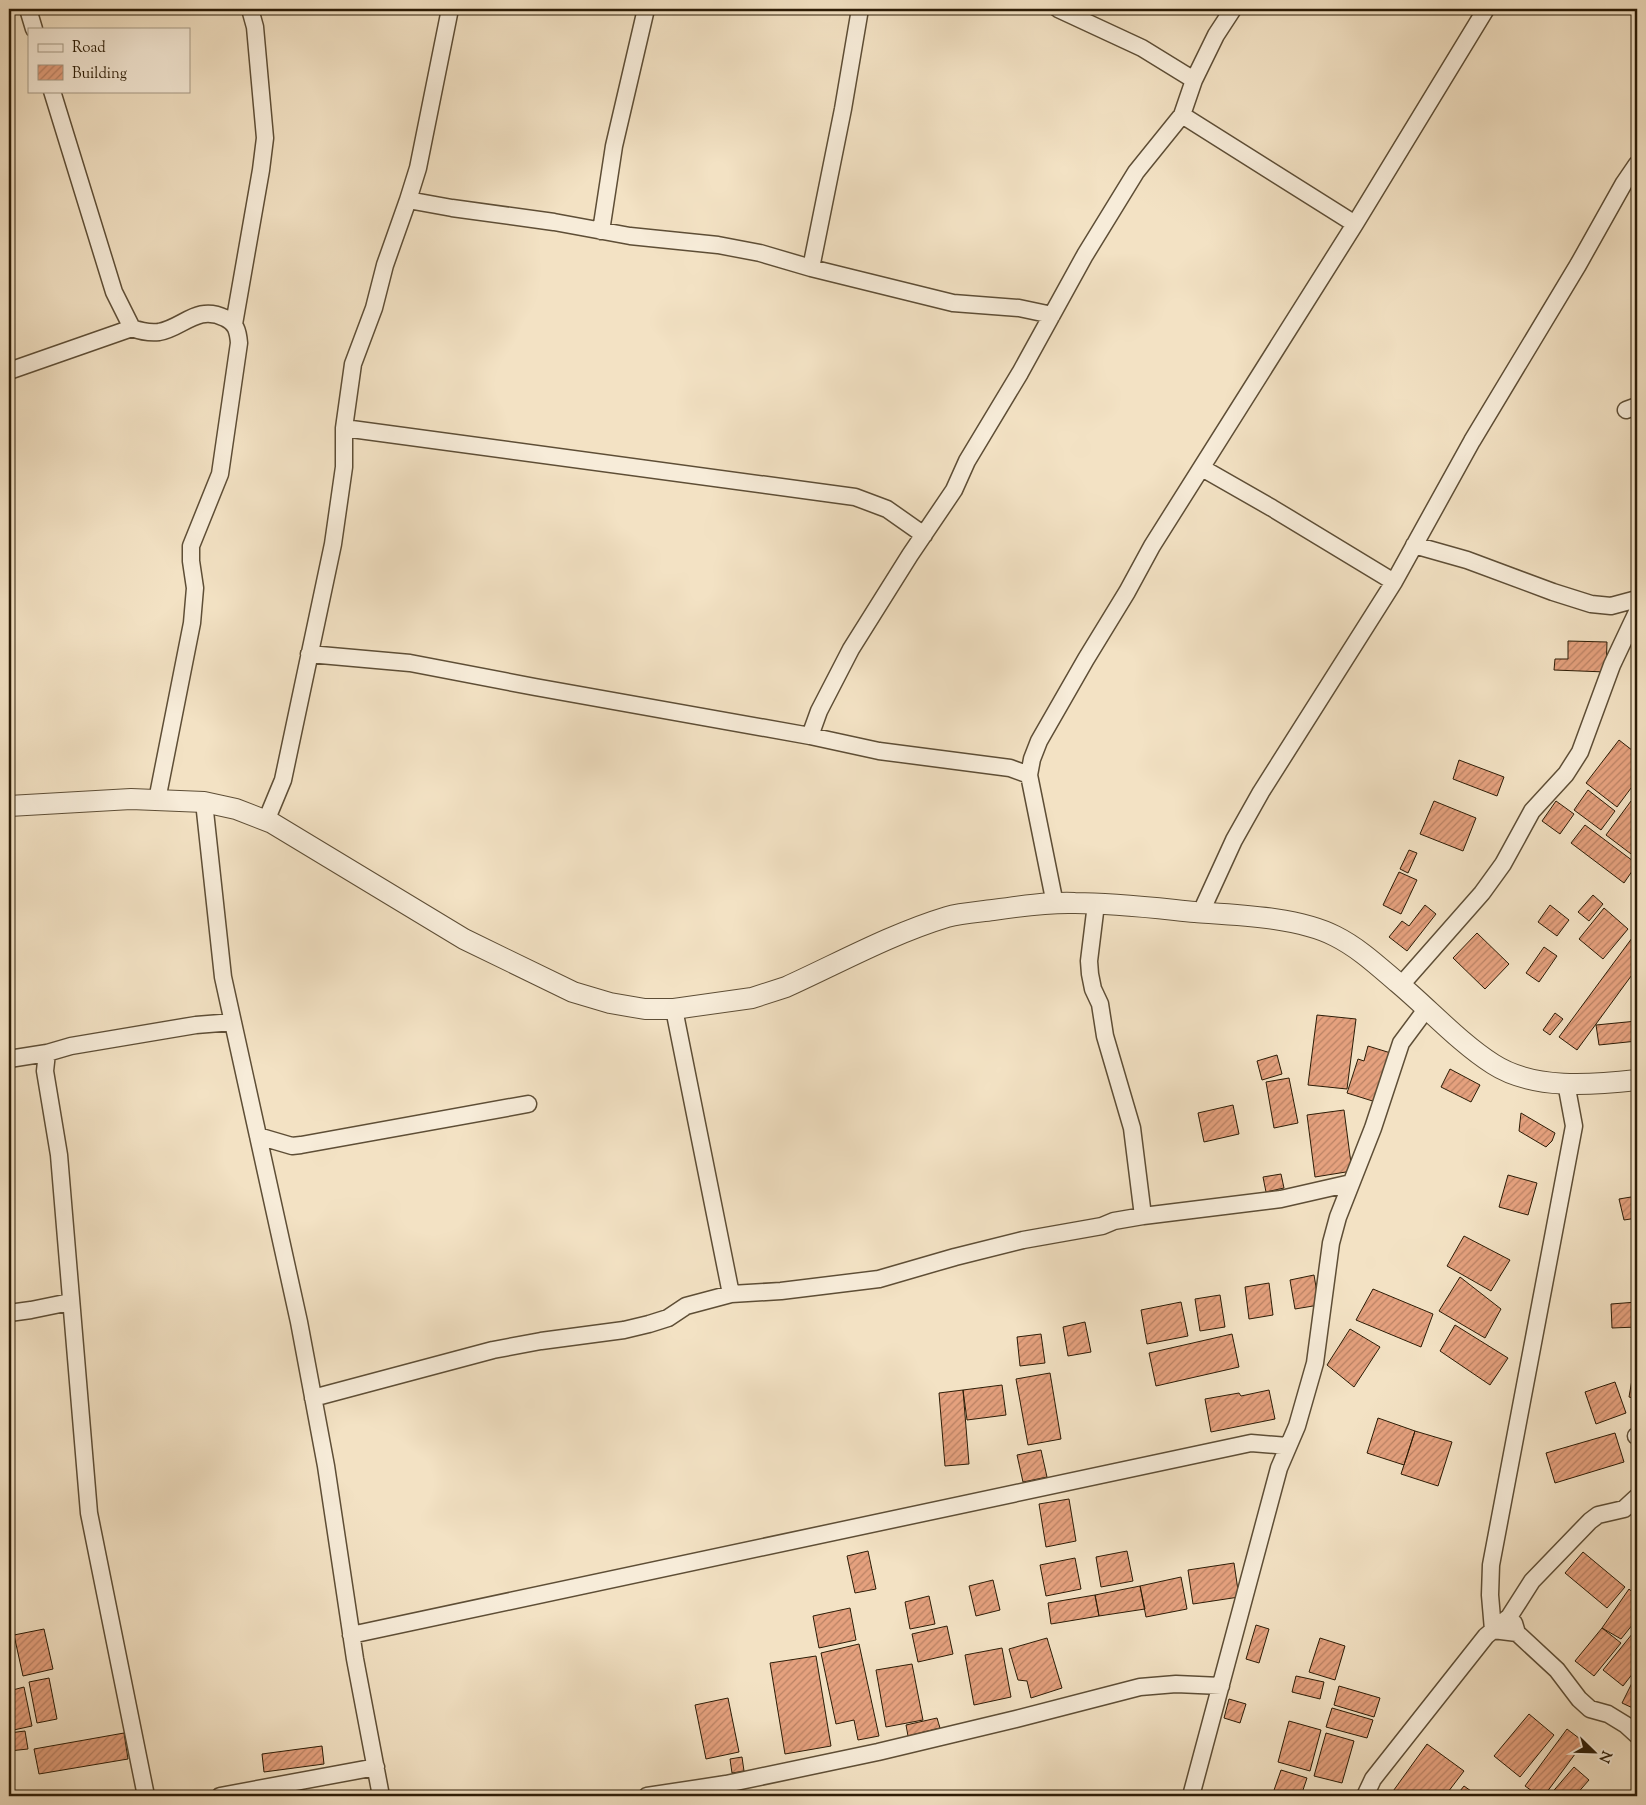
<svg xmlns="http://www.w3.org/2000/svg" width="1646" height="1805" font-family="'Sorts Mill Goudy',serif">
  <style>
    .building { fill: url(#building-hatch); stroke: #2c1c06 }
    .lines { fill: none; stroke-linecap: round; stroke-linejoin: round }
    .minor-casing { stroke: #5e4e36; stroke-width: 19 }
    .tertiary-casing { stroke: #5e4e36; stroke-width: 22 }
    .minor { stroke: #f7ecd9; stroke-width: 16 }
    .tertiary { stroke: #f7ecd9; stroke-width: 20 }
  </style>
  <defs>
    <pattern id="building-hatch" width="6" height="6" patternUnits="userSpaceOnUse" patternTransform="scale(1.25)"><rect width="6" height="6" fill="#e5a17e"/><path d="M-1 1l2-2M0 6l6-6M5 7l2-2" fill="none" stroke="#ba8265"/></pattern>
  </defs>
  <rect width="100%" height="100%" fill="#f3e2c4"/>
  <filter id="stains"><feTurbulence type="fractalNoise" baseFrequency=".004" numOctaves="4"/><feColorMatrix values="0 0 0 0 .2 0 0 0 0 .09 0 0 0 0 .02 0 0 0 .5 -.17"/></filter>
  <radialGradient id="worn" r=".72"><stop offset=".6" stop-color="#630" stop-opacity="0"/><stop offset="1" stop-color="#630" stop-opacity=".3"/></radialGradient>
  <path class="building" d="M 1568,641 L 1607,642 L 1606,672 L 1554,670 L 1555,659 L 1568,659 Z
    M 1619,740 L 1637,754 L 1637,780 L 1617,807 L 1586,783 Z
    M 1459,760 L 1504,777 L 1497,796 L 1453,779 Z
    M 1588,790 L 1615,811 L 1601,830 L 1574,810 Z
    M 1434,801 L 1476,818 L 1463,851 L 1420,834 Z
    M 1556,801 L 1574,814 L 1560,834 L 1542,821 Z
    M 1631,801 L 1637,806 L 1637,855 L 1635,857 L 1606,835 Z
    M 1585,825 L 1637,864 L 1624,883 L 1571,843 Z
    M 1409,850 L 1417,853 L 1408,873 L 1400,869 Z
    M 1399,872 L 1417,880 L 1401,914 L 1383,905 Z
    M 1593,895 L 1603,904 L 1589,921 L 1578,912 Z
    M 1425,905 L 1436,914 L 1407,951 L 1389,937 L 1402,921 L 1409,926 Z
    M 1550,905 L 1569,920 L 1557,936 L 1538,922 Z
    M 1604,908 L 1628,929 L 1603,959 L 1579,939 Z
    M 1477,933 L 1509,964 L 1485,989 L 1453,958 Z
    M 1635,934 L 1637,936 L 1637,968 L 1577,1050 L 1559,1037 Z
    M 1544,947 L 1557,956 L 1539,982 L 1526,973 Z
    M 1555,1013 L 1563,1019 L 1550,1035 L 1543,1030 Z
    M 1317,1015 L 1356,1019 L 1347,1089 L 1308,1085 Z
    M 1637,1021 L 1637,1041 L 1599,1045 L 1596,1025 Z
    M 1368,1046 L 1394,1054 L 1379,1103 L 1347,1093 L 1358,1059 L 1364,1061 Z
    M 1277,1055 L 1282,1074 L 1262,1080 L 1257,1061 Z
    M 1450,1069 L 1480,1085 L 1471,1102 L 1441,1087 Z
    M 1289,1078 L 1298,1123 L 1274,1128 L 1266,1082 Z
    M 1233,1105 L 1239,1134 L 1204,1142 L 1198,1113 Z
    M 1344,1110 L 1352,1171 L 1315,1177 L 1307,1115 Z
    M 1521,1113 L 1555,1133 L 1552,1141 L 1546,1147 L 1519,1131 Z
    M 1281,1174 L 1284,1188 L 1266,1192 L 1263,1177 Z
    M 1508,1175 L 1537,1183 L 1528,1215 L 1499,1207 Z
    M 1637,1196 L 1637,1218 L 1624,1220 L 1619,1199 Z
    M 1464,1236 L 1510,1260 L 1491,1291 L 1447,1266 Z
    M 1314,1275 L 1319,1305 L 1295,1309 L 1290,1280 Z
    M 1460,1277 L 1501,1309 L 1485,1338 L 1439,1311 Z
    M 1269,1283 L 1273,1315 L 1249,1319 L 1245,1287 Z
    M 1373,1289 L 1433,1314 L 1421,1347 L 1356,1320 Z
    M 1220,1295 L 1225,1327 L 1200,1331 L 1195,1299 Z
    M 1181,1302 L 1188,1336 L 1147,1344 L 1141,1310 Z
    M 1637,1302 L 1637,1327 L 1612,1328 L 1611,1304 Z
    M 1085,1322 L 1091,1352 L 1068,1356 L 1063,1327 Z
    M 1455,1325 L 1508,1358 L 1490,1385 L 1440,1351 Z
    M 1350,1329 L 1380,1347 L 1354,1387 L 1327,1365 Z
    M 1041,1334 L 1045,1363 L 1020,1366 L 1017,1337 Z
    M 1232,1334 L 1239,1367 L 1156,1386 L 1149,1353 Z
    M 1634,1368 L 1637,1369 L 1637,1399 L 1629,1397 Z
    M 1050,1373 L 1061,1439 L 1028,1445 L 1016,1379 Z
    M 1615,1382 L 1626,1413 L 1596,1424 L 1585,1392 Z
    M 1002,1385 L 1006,1415 L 967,1420 L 963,1390 Z
    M 963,1390 L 969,1464 L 945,1466 L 939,1393 Z
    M 1269,1390 L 1275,1419 L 1211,1432 L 1205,1399 L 1239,1393 L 1241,1396 Z
    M 1378,1418 L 1415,1431 L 1404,1465 L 1367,1453 Z
    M 1415,1431 L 1452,1442 L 1438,1486 L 1401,1474 Z
    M 1615,1433 L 1624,1462 L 1555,1483 L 1546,1453 Z
    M 1041,1450 L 1047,1477 L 1023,1482 L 1017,1455 Z
    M 1069,1499 L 1076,1541 L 1046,1547 L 1039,1504 Z
    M 868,1551 L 876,1589 L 855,1593 L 847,1556 Z
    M 1127,1551 L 1133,1581 L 1101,1587 L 1096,1557 Z
    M 1583,1552 L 1625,1587 L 1607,1608 L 1565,1573 Z
    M 1075,1558 L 1081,1589 L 1046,1596 L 1040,1565 Z
    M 1234,1563 L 1239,1597 L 1193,1604 L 1188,1570 Z
    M 1181,1577 L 1187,1609 L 1146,1617 L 1140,1586 Z
    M 993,1580 L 1000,1610 L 976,1616 L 969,1586 Z
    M 1140,1586 L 1145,1609 L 1099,1616 L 1095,1595 Z
    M 1629,1589 L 1637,1596 L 1637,1619 L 1621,1639 L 1602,1628 Z
    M 1095,1595 L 1099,1616 L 1051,1624 L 1048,1603 Z
    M 929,1596 L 935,1624 L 910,1629 L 905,1602 Z
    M 850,1608 L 856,1640 L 819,1648 L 813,1616 Z
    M 1256,1625 L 1269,1629 L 1259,1663 L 1246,1659 Z
    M 947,1626 L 953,1654 L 918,1662 L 912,1634 Z
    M 1602,1628 L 1621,1643 L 1594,1676 L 1575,1661 Z
    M 1637,1628 L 1637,1668 L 1623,1686 L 1603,1670 Z
    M 44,1629 L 53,1669 L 23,1676 L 14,1635 Z
    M 1047,1638 L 1062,1688 L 1031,1698 L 1027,1681 L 1018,1680 L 1009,1649 Z
    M 1320,1638 L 1345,1646 L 1335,1680 L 1309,1672 Z
    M 859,1644 L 879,1736 L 858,1740 L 854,1720 L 836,1724 L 821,1653 Z
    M 1002,1648 L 1011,1697 L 974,1705 L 965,1655 Z
    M 816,1656 L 831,1746 L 785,1754 L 770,1663 Z
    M 912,1664 L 923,1720 L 886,1727 L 876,1670 Z
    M 1637,1673 L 1637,1710 L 1622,1703 Z
    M 1296,1676 L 1324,1682 L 1320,1699 L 1292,1692 Z
    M 49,1678 L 57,1719 L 37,1723 L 29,1682 Z
    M 1339,1686 L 1380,1698 L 1374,1717 L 1334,1705 Z
    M 24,1687 L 32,1726 L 9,1731 L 9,1691 Z
    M 728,1698 L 739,1752 L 706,1759 L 695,1705 Z
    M 1229,1699 L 1246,1704 L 1240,1723 L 1224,1718 Z
    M 1332,1708 L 1373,1720 L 1367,1738 L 1326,1727 Z
    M 1529,1714 L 1554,1735 L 1520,1777 L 1494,1756 Z
    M 937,1718 L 940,1728 L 908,1736 L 906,1725 Z
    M 1289,1721 L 1321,1730 L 1310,1771 L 1278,1762 Z
    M 1567,1729 L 1584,1742 L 1544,1796 L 1539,1796 L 1525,1786 Z
    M 25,1731 L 28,1749 L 9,1751 L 9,1733 Z
    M 124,1733 L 128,1759 L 39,1774 L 34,1749 Z
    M 1326,1733 L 1354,1741 L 1342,1783 L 1314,1776 Z
    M 1427,1744 L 1464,1771 L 1445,1796 L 1395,1796 L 1391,1794 Z
    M 322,1746 L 324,1764 L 264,1772 L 262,1754 Z
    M 742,1757 L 744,1771 L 732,1773 L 730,1759 Z
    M 1574,1767 L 1589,1780 L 1575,1796 L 1549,1796 Z
    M 1281,1770 L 1307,1778 L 1301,1796 L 1272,1796 Z
    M 1464,1786 L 1478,1796 L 1456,1796 Z"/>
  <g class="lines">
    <g class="minor-casing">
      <path id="minor" d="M 28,9 L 34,29
        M 1058,9 L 1142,48 L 1194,80
        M 52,91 L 114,292 L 132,328 C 140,331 150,333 159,332 C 183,328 197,304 225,318 C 236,323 238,331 239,343 L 220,474 L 191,546 L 191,561 L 195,588 L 192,623 L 157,800
        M 1182,115 L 1355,224
        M 408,200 L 418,168 L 450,9
        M 601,231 L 614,146 L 646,9
        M 811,268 L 843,109 L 860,9
        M 234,324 L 261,170 L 265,138 L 255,27 L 250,9
        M 9,371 L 132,328
        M 1626,410 L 1637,406
        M 344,428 L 855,497 L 887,509 L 924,535
        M 1202,468 L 1272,508 L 1394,582
        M 1414,545 L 1467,560 L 1553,592 L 1591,604 L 1611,606 L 1637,599
        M 309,654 L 410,663 L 535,687 L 810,736
        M 1029,775 L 1010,768 L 879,751 L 810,736 L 819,711 L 851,649 L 910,555 L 954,490 L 967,461 L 1020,373 L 1085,255 L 1136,172 L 1182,115 L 1194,80 L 1216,35 L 1233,9
        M 204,802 L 223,977 L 299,1322 L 326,1466 L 355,1659 L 381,1796
        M 266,821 L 283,780 L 333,544 L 344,467 L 344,428 L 353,364 L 374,308 L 385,265 L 408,200 L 452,208 L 554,222 L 630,236 L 718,245 L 760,253 L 811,268 L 953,303 L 1019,308 L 1052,315
        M 1055,904 L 1029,775 L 1032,759 L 1039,741 L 1086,659 L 1127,592 L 1152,546 L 1355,224 L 1486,9
        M 1096,904 L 1089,961 L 1090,974 L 1093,989 L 1100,1004 L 1105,1036 L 1132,1128 L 1143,1216
        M 1201,912 L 1234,840 L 1261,792 L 1394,582 L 1472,441 L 1578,265 L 1624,183 L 1637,164
        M 1401,985 L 1482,893 L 1503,864 L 1532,811 L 1566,774 L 1580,752 L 1612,665 L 1637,612
        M 674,1009 L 731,1294
        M 9,1059 L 47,1053
        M 258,1136 L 292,1146 L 301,1145 L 528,1104
        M 9,1313 L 31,1310 L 70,1302
        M 313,1398 L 493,1350 L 541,1341 L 624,1330 L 649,1324 L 668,1318 L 686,1306 L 731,1294 L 781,1291 L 879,1279 L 955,1257 L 1023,1240 L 1102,1226 L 1114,1221 L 1143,1216 L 1281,1199 L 1351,1183
        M 1636,1436 L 1637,1436
        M 1514,1623 L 1517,1633 L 1557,1670 L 1579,1699 L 1590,1709 L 1608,1714 L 1626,1725 L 1637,1735
        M 1517,1633 L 1493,1630 L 1490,1595 L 1491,1565 L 1574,1126 L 1566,1083
        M 351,1635 L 1251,1443 L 1288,1446
        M 146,1796 L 89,1513 L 59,1155 L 45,1071 L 47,1053 L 71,1046 L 196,1025 L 233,1022
        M 220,1796 L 376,1767
        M 647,1796 L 726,1784 L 878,1752 L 1016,1719 L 1140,1687 L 1176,1684 L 1221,1686
        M 1191,1796 L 1279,1468 L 1297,1426 L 1315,1363 L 1331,1243 L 1338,1217 L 1373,1128 L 1401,1043 L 1427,1008
        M 1365,1796 L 1373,1779 L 1486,1636 L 1509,1617 L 1532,1581 L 1590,1521 L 1598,1515 L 1624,1509 L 1637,1497"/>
    </g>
    <g class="tertiary-casing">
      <path id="tertiary" d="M 9,806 L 131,799 L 204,802 L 236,809 L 272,823 L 464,939 L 573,992 L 610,1003 L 645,1009 L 674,1009 L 752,998 L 786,987 C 839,963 891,934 947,917 C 961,913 978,912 993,910 C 1020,906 1048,902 1075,903 C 1115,903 1155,908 1195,912 C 1237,915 1298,917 1335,936 C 1359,948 1378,966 1398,983 C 1429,1009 1460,1043 1493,1064 C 1533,1090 1592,1085 1637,1080"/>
    </g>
    <use href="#minor" class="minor"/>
    <use href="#tertiary" class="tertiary"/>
  </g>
  <rect width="1646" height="1805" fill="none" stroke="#f3e2c4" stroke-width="30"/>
  <rect x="10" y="10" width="1626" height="1785" fill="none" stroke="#2c1c06" stroke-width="2.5"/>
  <rect x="15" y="15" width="1616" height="1775" fill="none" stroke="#2c1c06"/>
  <rect x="28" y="28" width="162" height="65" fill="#f7ecd9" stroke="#a69985"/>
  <rect x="38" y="44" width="25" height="8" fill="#f7ecd9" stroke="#a69985"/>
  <text x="72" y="52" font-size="15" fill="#2c1c06">Road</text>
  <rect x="38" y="65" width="25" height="15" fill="url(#building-hatch)" stroke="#a69985"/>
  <text x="72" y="78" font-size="15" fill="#2c1c06">Building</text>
  <g transform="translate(1594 1752) rotate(113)" stroke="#f7ecd9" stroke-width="4" paint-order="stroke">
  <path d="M0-4L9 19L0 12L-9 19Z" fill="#2c1c06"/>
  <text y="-8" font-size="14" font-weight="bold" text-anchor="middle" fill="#2c1c06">N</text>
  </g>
  <rect width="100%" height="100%" filter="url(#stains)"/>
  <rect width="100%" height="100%" fill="url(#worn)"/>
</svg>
